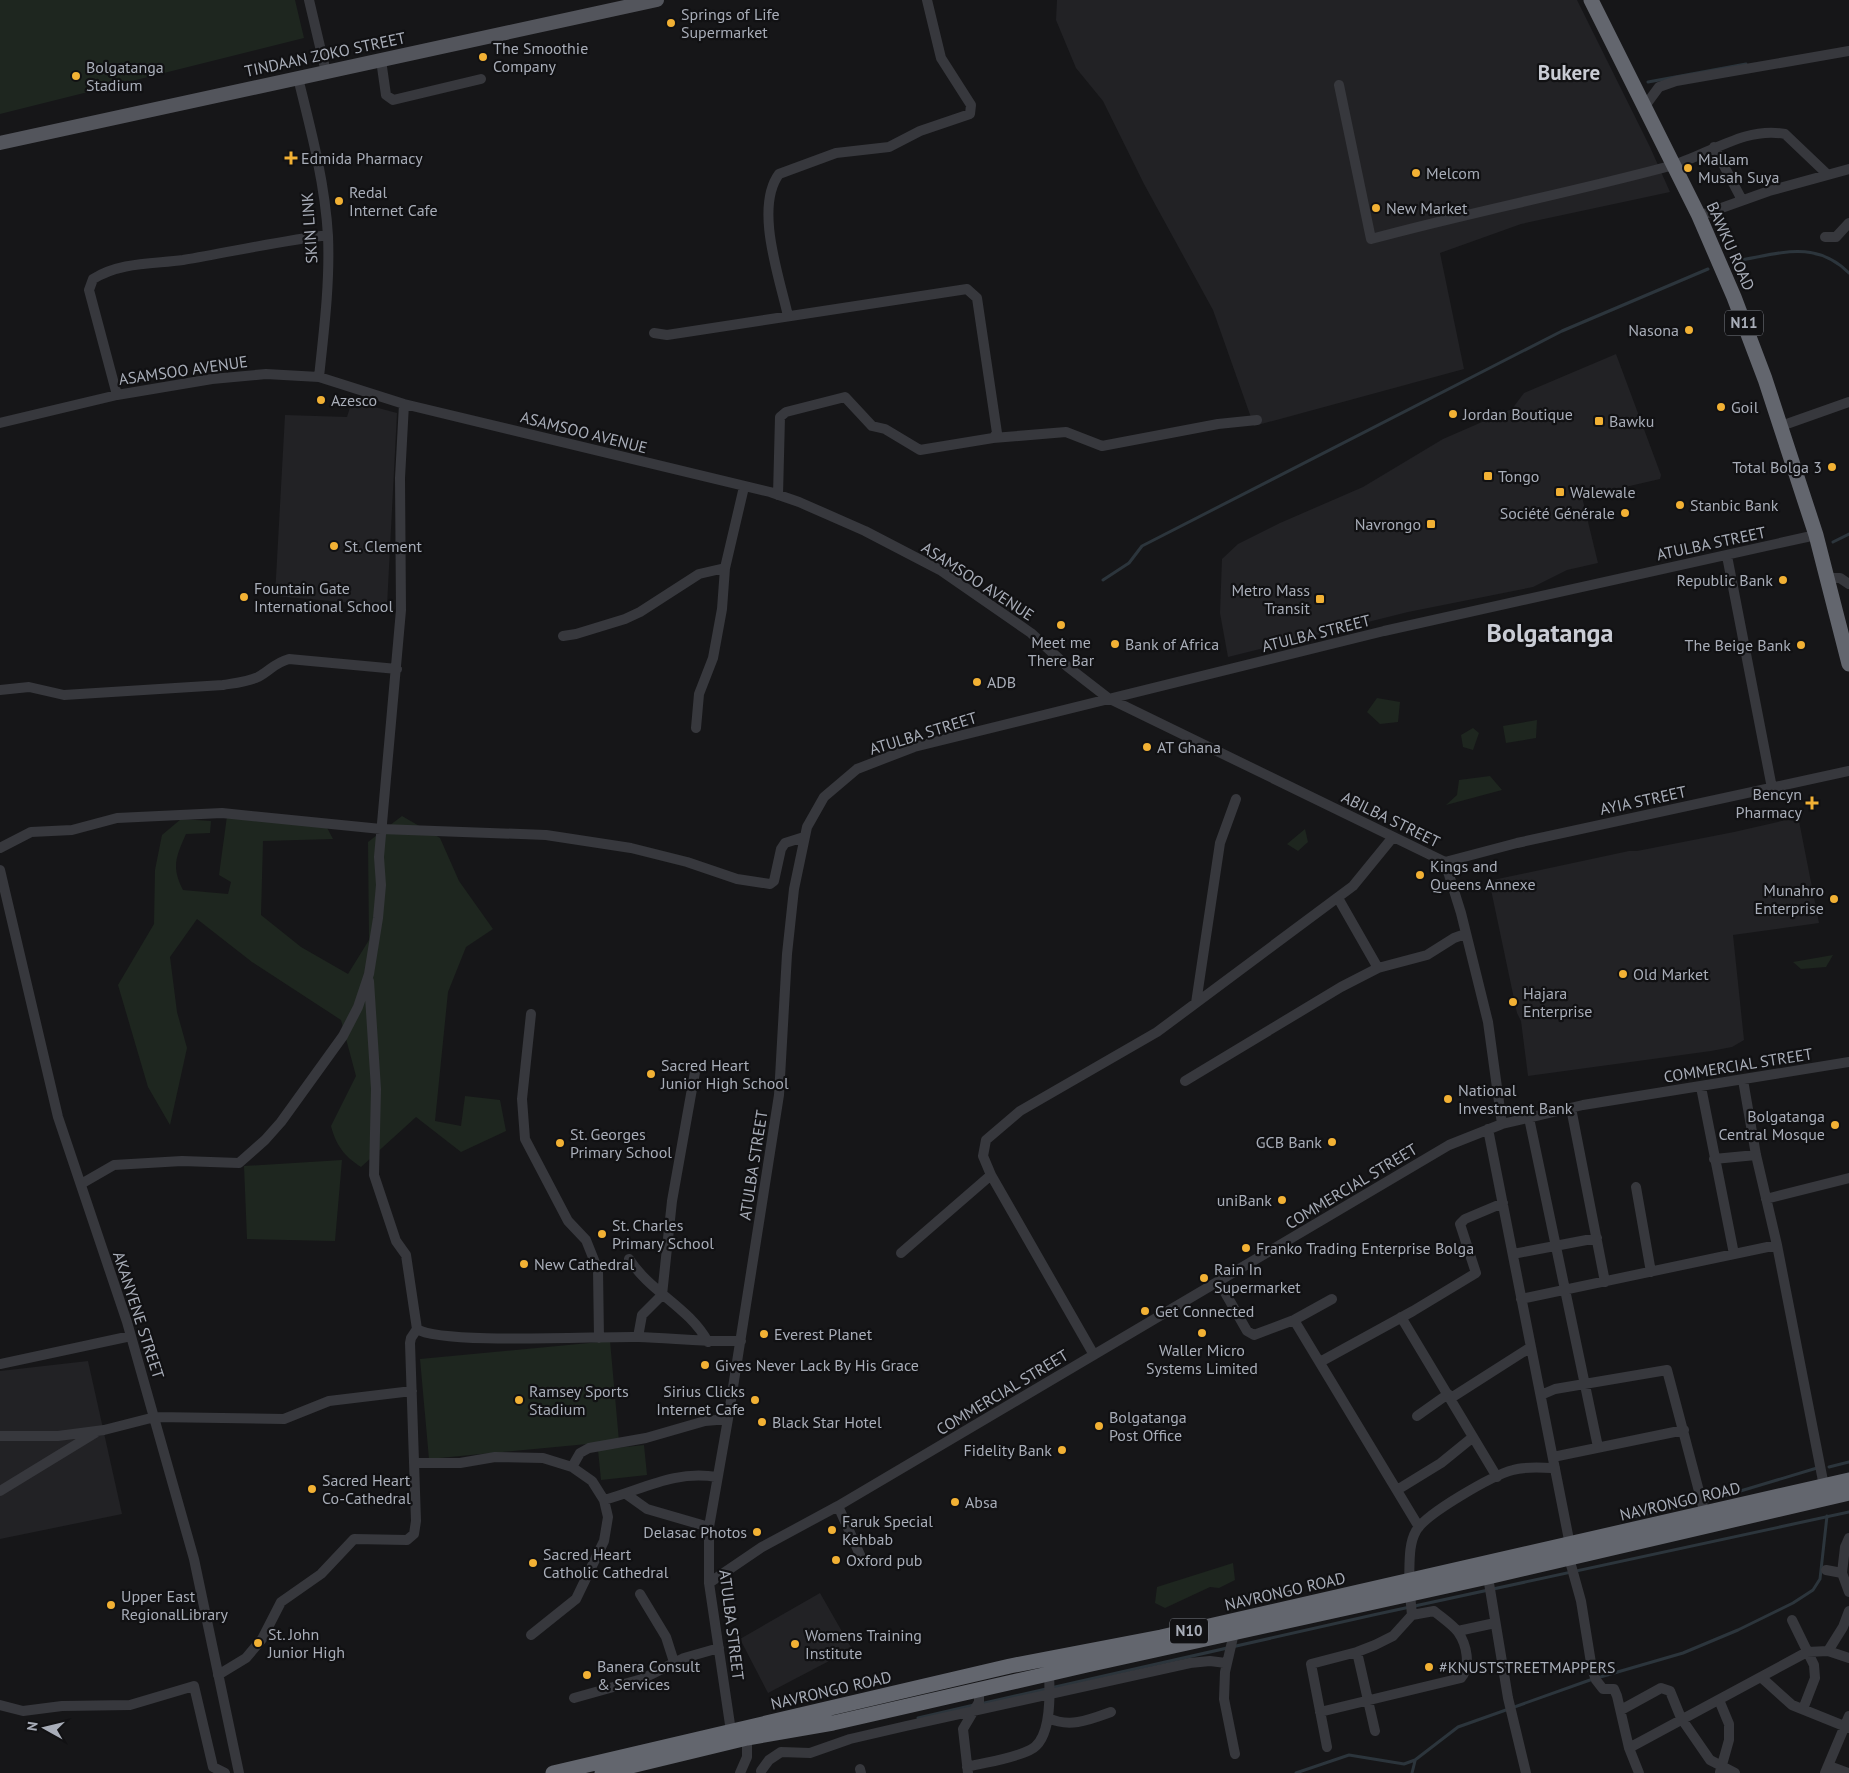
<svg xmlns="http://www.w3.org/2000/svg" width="1849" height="1773" font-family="'PT Sans',sans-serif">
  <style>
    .built { fill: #222225 }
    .green { fill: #1e261f }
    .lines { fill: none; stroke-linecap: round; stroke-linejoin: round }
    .stream { stroke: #2c353c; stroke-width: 3 }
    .minor { stroke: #37383d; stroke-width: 10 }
    .major { stroke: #53555c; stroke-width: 14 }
    .highway { stroke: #63666e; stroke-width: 15 }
    .poi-dot { fill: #f2b134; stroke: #111113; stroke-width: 2 }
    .labels { text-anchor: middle; stroke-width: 4.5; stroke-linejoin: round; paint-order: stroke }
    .shield { fill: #111113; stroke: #7b7e86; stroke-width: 1 }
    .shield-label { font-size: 15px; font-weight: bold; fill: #a8adb8 }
    .poi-label { font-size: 16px; fill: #a8adb8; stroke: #111113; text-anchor: start }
    .street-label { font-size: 16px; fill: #a8adb8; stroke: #111113 }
    .district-label { font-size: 21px; font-weight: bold; fill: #c9ccd4; stroke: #111113 }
    .town-label { font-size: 26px; font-weight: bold; fill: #c9ccd4; stroke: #111113 }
  </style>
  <rect width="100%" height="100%" fill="#161618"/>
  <path class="built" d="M 1057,0 L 1577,0 L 1650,147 L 1670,192 L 1521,224 L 1440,253 L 1464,369 L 1254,426 L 1213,310 L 1144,184 L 1103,101 L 1076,68 L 1056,20 Z
    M 1616,354 L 1661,475 L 1660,479 L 1582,497 L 1598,563 L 1567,570 L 1533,587 L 1408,612 L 1228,657 L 1220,613 L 1222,559 L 1238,544 L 1280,523 L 1363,487 L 1443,439 L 1512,409 L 1524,393 Z
    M 352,401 L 397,413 L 387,606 L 275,596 L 285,415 L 347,417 Z
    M 1786,820 L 1799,821 L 1819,923 L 1733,935 L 1744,1040 L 1732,1047 L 1711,1051 L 1528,1076 L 1521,1021 L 1517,1013 L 1490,885 L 1493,880 L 1629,851 L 1637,851 L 1734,832 Z
    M 88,1361 L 122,1514 L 0,1539 L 0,1371 Z
    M 820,1593 L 852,1649 L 768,1693 L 740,1639 Z"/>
  <path class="green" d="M 0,0 L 295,0 L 304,38 L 0,114 Z
    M 1377,698 L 1400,702 L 1398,722 L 1380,724 L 1367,712 Z
    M 1537,720 L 1536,738 L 1506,743 L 1503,726 Z
    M 1473,728 L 1479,733 L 1473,750 L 1463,747 L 1461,735 Z
    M 1490,776 L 1502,790 L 1446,805 L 1457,795 L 1459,780 Z
    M 227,816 L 324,822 L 333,839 L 263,841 L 261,915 L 301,947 L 348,974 L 369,940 L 368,842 L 402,816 L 440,838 L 459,881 L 493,929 L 466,947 L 448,992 L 435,1121 L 461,1126 L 465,1096 L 500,1100 L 506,1131 L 461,1152 L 416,1117 L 361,1167 C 344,1156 336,1145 331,1126 L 356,1076 L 341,1020 L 252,962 L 197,919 L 170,957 L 177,1012 L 187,1048 L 170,1125 L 148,1087 L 118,985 L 154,924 L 155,870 L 162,835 L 181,819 L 211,821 L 210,833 L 186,834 C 176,857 171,867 183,890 L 228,894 L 231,882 L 219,875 Z
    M 1305,829 L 1308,842 L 1298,851 L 1287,844 Z
    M 1833,955 L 1826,967 L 1801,969 L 1793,962 Z
    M 342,1160 L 335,1241 L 247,1239 L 244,1166 Z
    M 610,1341 L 619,1441 L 429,1459 L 420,1359 Z
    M 644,1445 L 647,1475 L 601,1480 L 598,1450 Z
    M 1233,1563 L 1235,1580 L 1219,1588 L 1210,1587 L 1165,1608 L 1155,1603 L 1157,1587 Z"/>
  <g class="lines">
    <path class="stream" d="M 1648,82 L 1746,64
      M 1734,261 C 1776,255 1814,238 1849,273
      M 1833,542 L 1849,534
      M 1103,580 L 1129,563 L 1142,546 L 1562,331 L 1708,269
      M 1829,1467 L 1849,1462
      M 1628,1518 L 1707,1501 L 1817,1468
      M 980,1704 L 1373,1615 L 1849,1512
      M 918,1718 L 974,1705
      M 1296,1773 L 1349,1755 L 1404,1764 L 1415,1760 L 1458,1727 L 1590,1680 L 1683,1653 L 1738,1630 L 1793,1603 L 1813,1590 L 1820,1579 L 1827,1516
      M 1412,1773 L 1415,1761"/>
    <path class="minor" d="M 309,0 L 326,72
      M 381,60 L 386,95 L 393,100 L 481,79
      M 298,78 C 311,130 325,183 328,236 C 330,283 324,330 319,377
      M 1339,85 L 1371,239 C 1470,212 1570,193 1670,166 C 1707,156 1744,126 1785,134 L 1827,174
      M 1645,106 L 1659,87 L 1676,81 L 1849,51
      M 1714,147 L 1742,200
      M 1699,216 L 1769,191 L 1849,169
      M 1825,237 L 1836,237 L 1849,223
      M 788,316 C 780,279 754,208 779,174 L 836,153 L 889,147 L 920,131 L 970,114 L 971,105 L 941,58 L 927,0
      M 654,333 L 667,335 L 967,289 L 977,298 L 997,433 L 993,438
      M 117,395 L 89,290 L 93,279 C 120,262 153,264 183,260 C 231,252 279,241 328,235
      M 0,423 L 117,395 L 212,379 L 266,374 L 319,377 L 404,404 L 770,492 L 799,502 L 865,531 L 940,570 L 1031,633 L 1068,667 L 1108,698 L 1445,862 L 1461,913 L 1488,1022 L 1502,1124
      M 1781,426 L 1849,402
      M 778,495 L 780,417 L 786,412 L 845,397 L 872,426 L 885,429 L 920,450 L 993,438 L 1066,432 L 1102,446 L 1218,424 L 1257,420
      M 1727,556 L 1772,788
      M 1828,578 L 1840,578 L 1849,584
      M 563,636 L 576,634 L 625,619 L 640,612 L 699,574 L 725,568
      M 0,690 L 29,687 L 64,695 L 223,685 C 235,683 247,682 258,677 C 270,671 274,663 289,659 L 397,669
      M 696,728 L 699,694 L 713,658 L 722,609 L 725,568 L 744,487
      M 0,848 L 31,832 L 72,830 L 117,818 L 222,813 L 381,829 L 546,835 L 631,848 L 687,862 L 737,879 L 770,884 L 774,881 L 781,849 L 785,843 L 804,837
      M 1445,862 L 1517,843 L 1849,771
      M 0,870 L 58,1117 L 127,1322 L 194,1559 L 239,1773
      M 1338,898 L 1378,968
      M 369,981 L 376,1089 L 374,1175 L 396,1241 L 406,1255 L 417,1329 C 441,1345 599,1336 638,1337 C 672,1338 706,1342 741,1341
      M 1196,1003 L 1220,843 L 1236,799
      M 531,1014 L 522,1099 L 525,1139 L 568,1221 L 586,1240 L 598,1270 L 599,1338
      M 1743,1080 L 1756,1155 L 1777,1245 L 1824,1486
      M 1185,1081 L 1341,987 L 1378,968 L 1427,955 L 1454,938 L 1465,934
      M 1701,1087 L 1734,1254
      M 1571,1108 L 1605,1282
      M 1529,1118 L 1598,1447
      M 1488,1129 L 1570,1545 L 1571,1565 L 1581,1601 L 1592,1669 L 1596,1680 L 1603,1689 L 1614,1689 L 1617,1696 L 1629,1748 L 1639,1773
      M 1714,1159 L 1756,1155
      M 81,1184 L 114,1165 L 182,1161 L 239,1163 L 265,1140 L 281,1122 L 343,1036 L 358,1007 L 369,974 L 378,918 L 381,885 L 379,857 L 401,610 L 400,478 L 404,404
      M 1636,1187 L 1651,1272
      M 1766,1199 L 1849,1178
      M 901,1253 L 991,1175
      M 1513,1254 L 1597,1238
      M 629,1259 C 651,1293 689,1307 708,1342
      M 1219,1282 L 1247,1331 L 1254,1335 L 1294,1320 L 1332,1299
      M 1521,1299 L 1777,1245
      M 1401,1317 L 1497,1477
      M 1294,1320 L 1419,1527
      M 638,1337 L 642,1315 L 662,1295 L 672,1201 L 695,1072
      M 1094,1355 L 991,1175 L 983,1156 L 986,1140 L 1020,1111 L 1157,1032 L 1196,1003 L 1353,886 L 1393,837
      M 1320,1362 L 1413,1311 L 1476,1273 L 1460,1224 L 1465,1219 L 1503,1203
      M 0,1364 L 131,1336
      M 1541,1395 L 1555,1389 L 1667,1370 L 1705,1514
      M 1451,1398 L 1531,1347
      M 1417,1416 L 1448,1394
      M 0,1436 L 58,1436 L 104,1430 L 155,1417 L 284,1419 L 329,1401 L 412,1391
      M 1553,1457 L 1684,1430
      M 415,1463 L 460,1463 L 495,1457 L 543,1458 L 572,1467 L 592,1481 L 604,1500 L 608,1517 L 604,1541 L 576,1599 L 531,1635
      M 572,1467 L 580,1453 L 589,1448 L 646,1438 L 705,1421 L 728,1419
      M 1397,1490 L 1441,1463 L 1473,1437
      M 0,1491 L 95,1433
      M 626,1494 L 647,1509 L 709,1527
      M 604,1500 C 644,1489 674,1470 717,1477
      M 838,1506 L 861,1557
      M 1849,1538 L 1845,1547 L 1842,1573 L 1849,1592
      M 1826,1570 L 1842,1573
      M 1488,1577 L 1508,1698 L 1526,1773
      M 1409,1581 C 1410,1565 1408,1545 1416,1531 C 1425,1514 1493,1475 1513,1470 C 1526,1466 1541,1468 1555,1468
      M 709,1583 L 762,1547 L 838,1506 L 1449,1145 L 1502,1124 L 1583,1105 L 1849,1062
      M 640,1594 L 666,1637 L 674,1662
      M 1792,1620 L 1814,1665 L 1815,1678 L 1803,1709
      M 1458,1631 L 1495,1623
      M 1234,1633 L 1225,1672 L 1224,1699 L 1235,1754
      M 1828,1651 L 1843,1627 L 1849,1611
      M 1357,1652 L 1375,1731
      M 218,1675 L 246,1658 L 262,1639 L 281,1602 L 321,1574 L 354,1539 L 407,1540 L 414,1534 L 416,1521 L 410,1343 L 411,1338 L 417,1329
      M 1762,1678 L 1792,1705 L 1849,1728
      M 574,1698 L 642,1679 L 684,1658 L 719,1648
      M 1719,1700 L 1729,1724 L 1729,1740 L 1720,1772
      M 0,1705 L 23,1711 L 62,1706 L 130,1705 L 194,1686 L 213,1767 L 225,1773
      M 1621,1710 L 1661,1688 L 1670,1691 L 1681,1718 L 1710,1760 L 1735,1773
      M 1320,1712 L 1461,1678 C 1471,1666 1467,1645 1458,1632 C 1453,1625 1441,1617 1434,1611 L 1412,1615
      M 1048,1718 C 1070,1728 1089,1720 1111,1712
      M 732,1738 L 709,1583 L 709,1527 L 728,1419 L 779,1095 L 787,954 L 794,889 L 807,827 L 824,797 L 857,769 L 914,747 L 1384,631 L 1816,535
      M 1327,1747 L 1311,1664 L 1357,1652 L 1375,1645 L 1393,1636 L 1412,1615 L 1410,1594
      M 1629,1748 L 1807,1652 L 1828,1651 L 1849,1658
      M 1829,1766 L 1848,1773
      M 967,1767 C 987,1762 1012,1759 1030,1750 C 1052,1740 1050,1694 1049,1674
      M 860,1769 L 861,1773
      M 761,1771 L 769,1760 L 781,1752 L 810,1753 L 850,1739 L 906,1726 L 1190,1663 L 1210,1661 L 1226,1663
      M 740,1773 L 747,1757 L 747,1733
      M 968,1773 L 963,1729 L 979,1702 L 979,1691
      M 1825,1773 L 1849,1716"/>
    <path class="major" d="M 0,143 L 657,0"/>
    <path class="highway" d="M 1591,0 L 1699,216 L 1734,297 L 1765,379 L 1816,535 L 1849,664
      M 553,1773 L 1010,1666 L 1161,1637 L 1849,1480
      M 602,1773 L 747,1738 L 833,1723 L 1087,1665 L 1488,1577 L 1849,1493"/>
  </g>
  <g class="poi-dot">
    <circle cx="671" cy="23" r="5"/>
    <circle cx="483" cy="57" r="5"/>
    <circle cx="76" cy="76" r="5"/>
    <path d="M288.5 150.5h5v5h5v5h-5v5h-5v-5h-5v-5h5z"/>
    <circle cx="1688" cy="168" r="5"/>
    <circle cx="1416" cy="173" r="5"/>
    <circle cx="339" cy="201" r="5"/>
    <circle cx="1376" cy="208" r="5"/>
    <circle cx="1689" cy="330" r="5"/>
    <circle cx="321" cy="400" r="5"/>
    <circle cx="1721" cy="407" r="5"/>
    <circle cx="1453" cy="414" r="5"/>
    <rect x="1594" y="416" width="10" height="10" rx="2.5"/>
    <circle cx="1832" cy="467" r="5"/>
    <rect x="1483" y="471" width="10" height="10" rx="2.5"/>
    <rect x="1555" y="487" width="10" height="10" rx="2.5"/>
    <circle cx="1680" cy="505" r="5"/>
    <circle cx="1625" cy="513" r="5"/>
    <rect x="1426" y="519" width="10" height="10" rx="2.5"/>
    <circle cx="334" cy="546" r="5"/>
    <circle cx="1783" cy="580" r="5"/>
    <circle cx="244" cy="597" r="5"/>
    <rect x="1315" y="594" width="10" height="10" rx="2.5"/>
    <circle cx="1061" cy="625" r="5"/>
    <circle cx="1115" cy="644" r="5"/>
    <circle cx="1801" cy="645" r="5"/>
    <circle cx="977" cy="682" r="5"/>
    <circle cx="1147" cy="747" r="5"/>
    <path d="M1809.5 795.5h5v5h5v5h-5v5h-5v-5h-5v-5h5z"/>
    <circle cx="1420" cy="875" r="5"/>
    <circle cx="1834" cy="899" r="5"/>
    <circle cx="1623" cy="974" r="5"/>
    <circle cx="1513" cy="1002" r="5"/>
    <circle cx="651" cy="1074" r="5"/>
    <circle cx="1448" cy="1099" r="5"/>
    <circle cx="1835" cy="1125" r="5"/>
    <circle cx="1332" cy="1142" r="5"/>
    <circle cx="560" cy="1143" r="5"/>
    <circle cx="1282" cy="1200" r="5"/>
    <circle cx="602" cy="1234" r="5"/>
    <circle cx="1246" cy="1248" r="5"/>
    <circle cx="524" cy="1264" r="5"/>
    <circle cx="1204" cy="1278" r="5"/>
    <circle cx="1145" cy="1311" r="5"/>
    <circle cx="1202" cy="1333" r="5"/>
    <circle cx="764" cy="1334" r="5"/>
    <circle cx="705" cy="1365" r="5"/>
    <circle cx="519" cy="1400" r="5"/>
    <circle cx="755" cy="1400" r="5"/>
    <circle cx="762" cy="1422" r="5"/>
    <circle cx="1099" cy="1426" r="5"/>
    <circle cx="1062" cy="1450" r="5"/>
    <circle cx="312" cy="1489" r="5"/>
    <circle cx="955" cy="1502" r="5"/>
    <circle cx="832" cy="1530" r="5"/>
    <circle cx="757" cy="1532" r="5"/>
    <circle cx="836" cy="1560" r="5"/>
    <circle cx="533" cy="1563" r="5"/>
    <circle cx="111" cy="1605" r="5"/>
    <circle cx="258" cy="1643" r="5"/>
    <circle cx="795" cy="1644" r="5"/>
    <circle cx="1429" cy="1667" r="5"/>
    <circle cx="587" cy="1675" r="5"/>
  </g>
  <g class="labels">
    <g class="shield">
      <rect x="1725" y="310.5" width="38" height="25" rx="4"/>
      <rect x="1170" y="1618.5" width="38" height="25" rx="4"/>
    </g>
    <g class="shield-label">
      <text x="1744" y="328">N11</text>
      <text x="1189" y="1636">N10</text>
    </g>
    <g class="poi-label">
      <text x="681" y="20">Springs of Life<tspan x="681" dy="18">Supermarket</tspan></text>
      <text x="493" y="54">The Smoothie<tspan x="493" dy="18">Company</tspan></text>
      <text x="86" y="73">Bolgatanga<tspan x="86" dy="18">Stadium</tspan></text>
      <text x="301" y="164">Edmida Pharmacy</text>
      <text x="1698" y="165">Mallam<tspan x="1698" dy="18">Musah Suya</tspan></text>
      <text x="1426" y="179">Melcom</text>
      <text x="349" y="198">Redal<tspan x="349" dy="18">Internet Cafe</tspan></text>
      <text x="1386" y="214">New Market</text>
      <text x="1679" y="336" text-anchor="end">Nasona</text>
      <text x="331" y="406">Azesco</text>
      <text x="1731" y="413">Goil</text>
      <text x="1463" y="420">Jordan Boutique</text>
      <text x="1609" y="427">Bawku</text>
      <text x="1822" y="473" text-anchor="end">Total Bolga 3</text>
      <text x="1498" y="482">Tongo</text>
      <text x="1570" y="498">Walewale</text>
      <text x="1690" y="511">Stanbic Bank</text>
      <text x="1615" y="519" text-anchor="end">Société Générale</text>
      <text x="1421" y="530" text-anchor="end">Navrongo</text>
      <text x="344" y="552">St. Clement</text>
      <text x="1773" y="586" text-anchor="end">Republic Bank</text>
      <text x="254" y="594">Fountain Gate<tspan x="254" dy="18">International School</tspan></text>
      <text x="1310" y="596" text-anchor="end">Metro Mass<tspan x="1310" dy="18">Transit</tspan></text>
      <text x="1061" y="648" text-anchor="middle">Meet me<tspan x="1061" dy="18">There Bar</tspan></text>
      <text x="1125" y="650">Bank of Africa</text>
      <text x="1791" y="651" text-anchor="end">The Beige Bank</text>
      <text x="987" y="688">ADB</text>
      <text x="1157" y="753">AT Ghana</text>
      <text x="1802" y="800" text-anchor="end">Bencyn<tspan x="1802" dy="18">Pharmacy</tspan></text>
      <text x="1430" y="872">Kings and<tspan x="1430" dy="18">Queens Annexe</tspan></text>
      <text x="1824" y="896" text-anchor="end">Munahro<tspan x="1824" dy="18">Enterprise</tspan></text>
      <text x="1633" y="980">Old Market</text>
      <text x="1523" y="999">Hajara<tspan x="1523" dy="18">Enterprise</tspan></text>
      <text x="661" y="1071">Sacred Heart<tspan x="661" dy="18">Junior High School</tspan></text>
      <text x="1458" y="1096">National<tspan x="1458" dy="18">Investment Bank</tspan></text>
      <text x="1825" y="1122" text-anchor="end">Bolgatanga<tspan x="1825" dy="18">Central Mosque</tspan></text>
      <text x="570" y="1140">St. Georges<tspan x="570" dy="18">Primary School</tspan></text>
      <text x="1322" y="1148" text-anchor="end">GCB Bank</text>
      <text x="1272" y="1206" text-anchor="end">uniBank</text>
      <text x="612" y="1231">St. Charles<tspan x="612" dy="18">Primary School</tspan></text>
      <text x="1256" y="1254">Franko Trading Enterprise Bolga</text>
      <text x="534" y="1270">New Cathedral</text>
      <text x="1214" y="1275">Rain In<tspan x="1214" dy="18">Supermarket</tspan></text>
      <text x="1155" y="1317">Get Connected</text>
      <text x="774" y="1340">Everest Planet</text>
      <text x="1202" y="1356" text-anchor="middle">Waller Micro<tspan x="1202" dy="18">Systems Limited</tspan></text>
      <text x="715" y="1371">Gives Never Lack By His Grace</text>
      <text x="529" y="1397">Ramsey Sports<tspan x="529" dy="18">Stadium</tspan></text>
      <text x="745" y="1397" text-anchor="end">Sirius Clicks<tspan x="745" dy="18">Internet Cafe</tspan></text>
      <text x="1109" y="1423">Bolgatanga<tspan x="1109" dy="18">Post Office</tspan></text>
      <text x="772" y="1428">Black Star Hotel</text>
      <text x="1052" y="1456" text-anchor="end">Fidelity Bank</text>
      <text x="322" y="1486">Sacred Heart<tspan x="322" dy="18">Co-Cathedral</tspan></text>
      <text x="965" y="1508">Absa</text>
      <text x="842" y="1527">Faruk Special<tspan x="842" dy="18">Kehbab</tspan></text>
      <text x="747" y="1538" text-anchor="end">Delasac Photos</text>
      <text x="543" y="1560">Sacred Heart<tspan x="543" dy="18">Catholic Cathedral</tspan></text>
      <text x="846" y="1566">Oxford pub</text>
      <text x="121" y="1602">Upper East<tspan x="121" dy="18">RegionalLibrary</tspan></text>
      <text x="268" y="1640">St. John<tspan x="268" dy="18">Junior High</tspan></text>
      <text x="805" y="1641">Womens Training<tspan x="805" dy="18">Institute</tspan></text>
      <text x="597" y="1672">Banera Consult<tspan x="597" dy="18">&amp; Services</tspan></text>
      <text x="1439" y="1673">#KNUSTSTREETMAPPERS</text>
    </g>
    <g class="street-label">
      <text transform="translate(325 54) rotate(-12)" y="6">TINDAAN ZOKO STREET</text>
      <text transform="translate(309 228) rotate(-94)" y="6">SKIN LINK</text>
      <text transform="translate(1731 246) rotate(66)" y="6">BAWKU ROAD</text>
      <text transform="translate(183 370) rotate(-8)" y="6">ASAMSOO AVENUE</text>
      <text transform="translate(584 432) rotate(14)" y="6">ASAMSOO AVENUE</text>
      <text transform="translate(1711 543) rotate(-12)" y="6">ATULBA STREET</text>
      <text transform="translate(978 581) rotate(33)" y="6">ASAMSOO AVENUE</text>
      <text transform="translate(1316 633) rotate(-14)" y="6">ATULBA STREET</text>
      <text transform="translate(923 733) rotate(-17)" y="6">ATULBA STREET</text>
      <text transform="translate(1643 800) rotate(-12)" y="6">AYIA STREET</text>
      <text transform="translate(1391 819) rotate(26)" y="6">ABILBA STREET</text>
      <text transform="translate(1738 1065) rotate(-9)" y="6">COMMERCIAL STREET</text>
      <text transform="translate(753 1165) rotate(-81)" y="6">ATULBA STREET</text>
      <text transform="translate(1351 1186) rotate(-31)" y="6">COMMERCIAL STREET</text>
      <text transform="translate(139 1315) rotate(72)" y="6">AKANYENE STREET</text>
      <text transform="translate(1002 1392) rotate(-31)" y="6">COMMERCIAL STREET</text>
      <text transform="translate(1680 1501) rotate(-13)" y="6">NAVRONGO ROAD</text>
      <text transform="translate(1285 1591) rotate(-13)" y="6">NAVRONGO ROAD</text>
      <text transform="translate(732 1625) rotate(83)" y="6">ATULBA STREET</text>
      <text transform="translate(831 1690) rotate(-13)" y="6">NAVRONGO ROAD</text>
    </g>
    <g class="district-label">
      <text x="1569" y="80">Bukere</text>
    </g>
    <g class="town-label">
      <text x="1550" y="642">Bolgatanga</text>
    </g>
  </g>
  <g transform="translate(45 1728) rotate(278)" stroke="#111113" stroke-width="4" paint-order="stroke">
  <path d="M0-4L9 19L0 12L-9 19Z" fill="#a8adb8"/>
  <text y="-8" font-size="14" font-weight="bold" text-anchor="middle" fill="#a8adb8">N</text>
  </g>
</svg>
